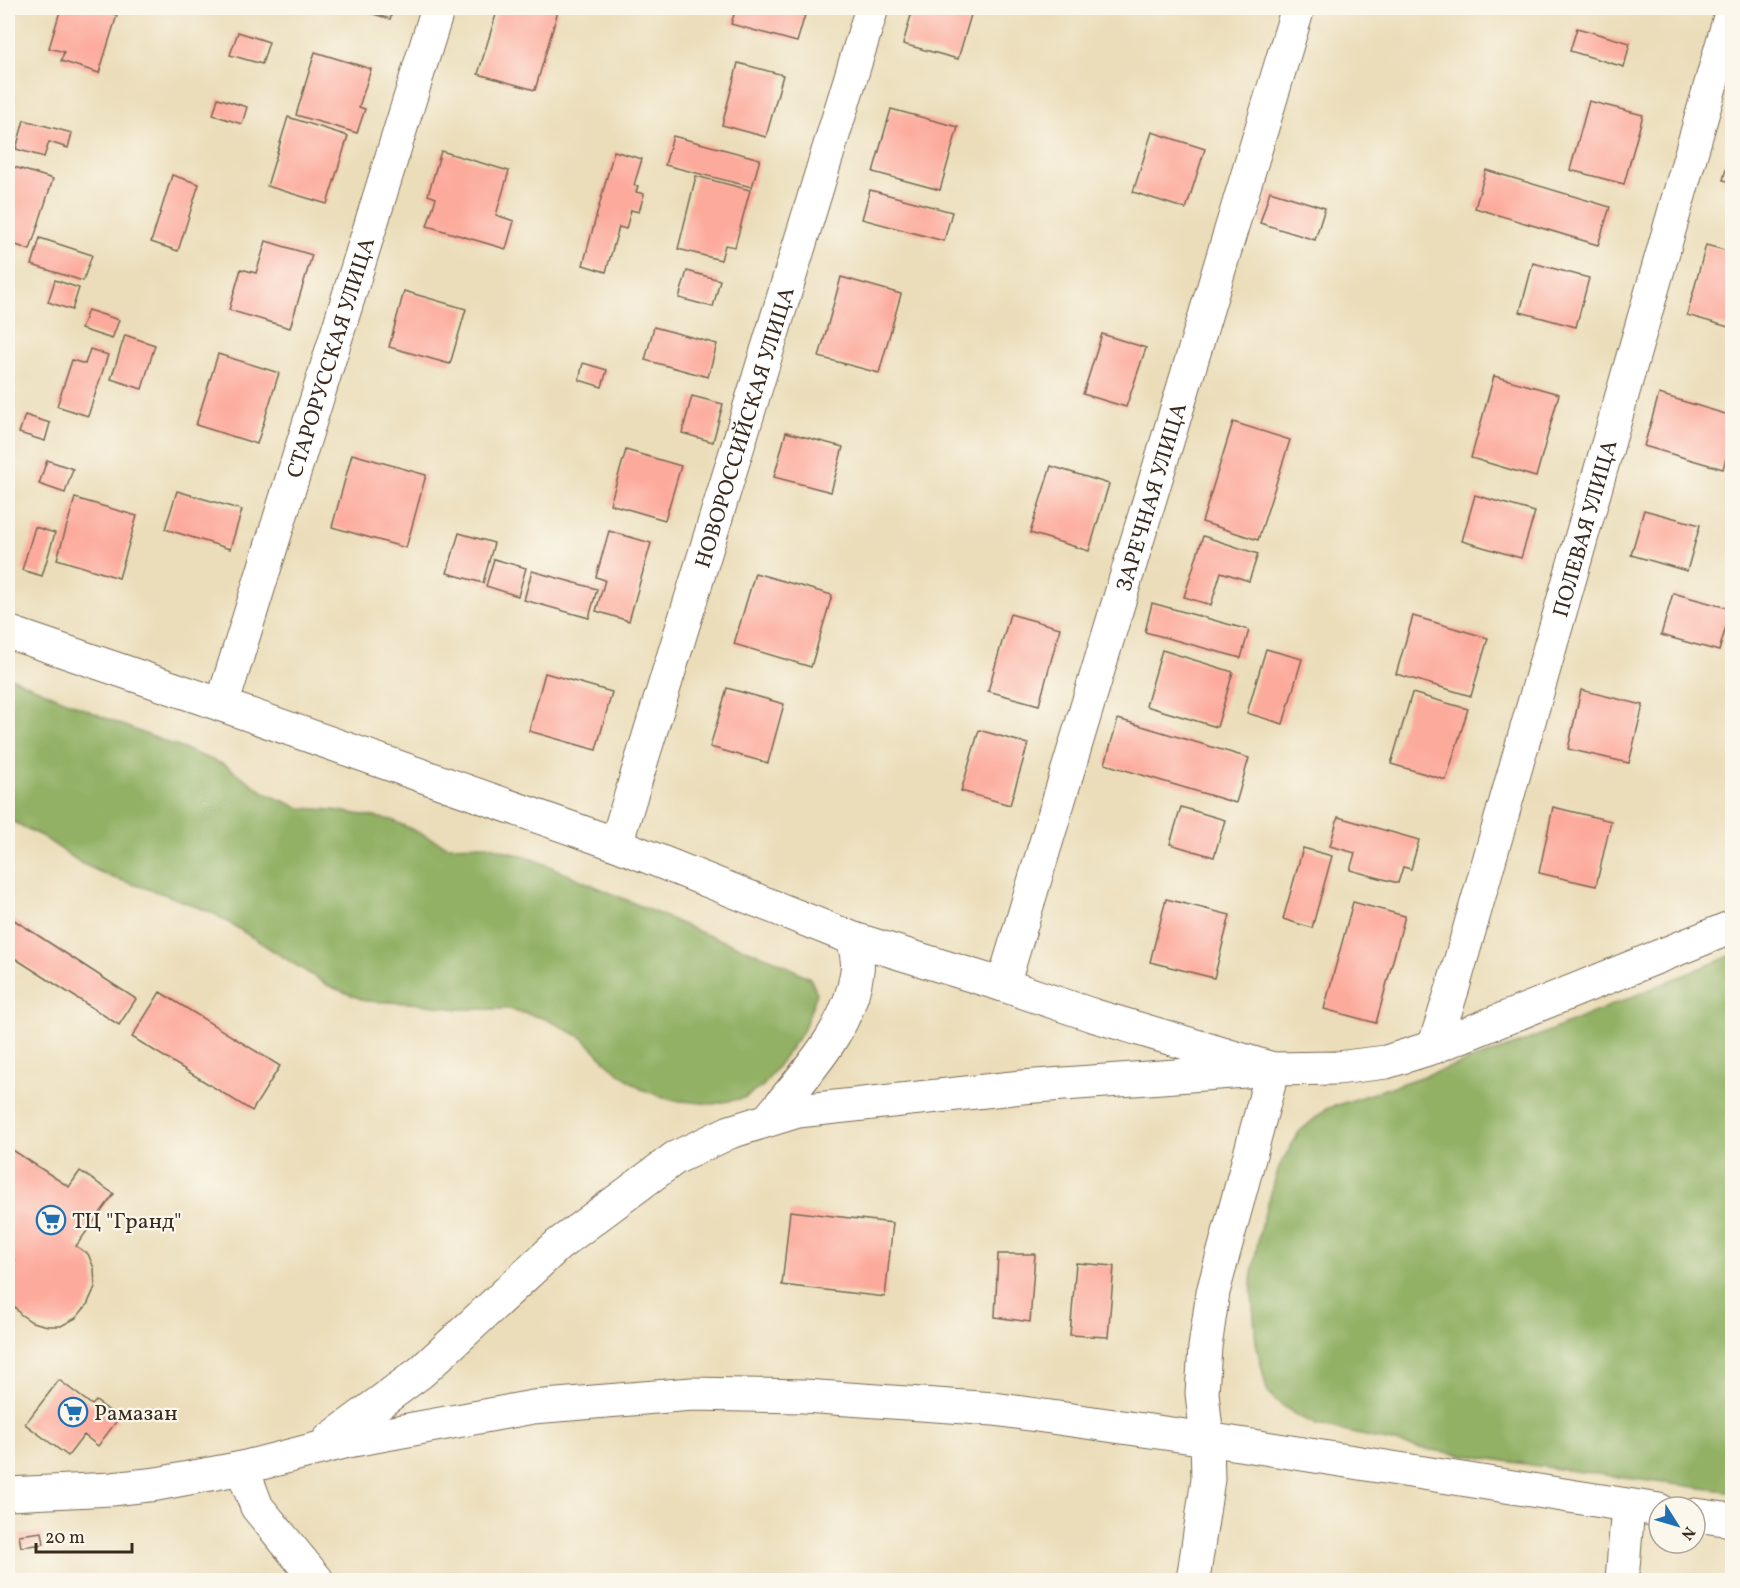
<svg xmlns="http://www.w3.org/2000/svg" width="1740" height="1588" font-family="Vollkorn,serif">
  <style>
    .forest { fill: #92b165; stroke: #666e42; stroke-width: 1.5 }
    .building { fill: #fcaa9c }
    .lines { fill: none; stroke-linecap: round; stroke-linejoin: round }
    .minor-casing { stroke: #796954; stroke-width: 35 }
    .minor { stroke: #fff; stroke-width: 33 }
    .labels { text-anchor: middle; stroke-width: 4.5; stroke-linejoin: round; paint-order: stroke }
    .street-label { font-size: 22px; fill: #3b2a1e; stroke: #fbf7ec }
    .poi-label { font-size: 22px; fill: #3b2a1e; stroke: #fbf7ec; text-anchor: start }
  </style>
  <rect width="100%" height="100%" fill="#fbf7ec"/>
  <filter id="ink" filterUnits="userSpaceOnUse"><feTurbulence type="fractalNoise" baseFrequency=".0167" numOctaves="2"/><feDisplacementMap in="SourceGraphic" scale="12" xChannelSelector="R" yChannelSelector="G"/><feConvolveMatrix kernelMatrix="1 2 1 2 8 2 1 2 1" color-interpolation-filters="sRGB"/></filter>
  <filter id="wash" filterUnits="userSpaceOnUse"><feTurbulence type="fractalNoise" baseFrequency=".008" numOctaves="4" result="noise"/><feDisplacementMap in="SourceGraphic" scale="24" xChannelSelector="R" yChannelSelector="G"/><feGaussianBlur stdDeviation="1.35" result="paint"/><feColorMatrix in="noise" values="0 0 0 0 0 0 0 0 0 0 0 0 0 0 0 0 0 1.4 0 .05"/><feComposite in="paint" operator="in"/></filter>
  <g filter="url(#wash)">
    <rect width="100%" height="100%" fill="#ebddb9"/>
    <path class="forest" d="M 8,676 L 117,723 L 225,765 L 267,794 L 300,808 L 333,810 L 392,820 L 447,846 L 487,845 L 535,860 L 702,933 L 775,960 L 810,978 L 817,993 L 803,1031 L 763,1086 L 744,1098 L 713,1104 L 671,1100 L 641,1089 L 609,1065 L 583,1038 L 546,1019 L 509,1009 L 458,1009 L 411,1003 L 366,1001 L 329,986 L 215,914 L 164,894 L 111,877 L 81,863 L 43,837 L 8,819 Z
      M 1732,955 L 1732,1492 L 1559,1469 L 1418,1448 L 1317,1425 L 1296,1415 L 1275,1400 L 1267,1390 L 1256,1342 L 1251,1280 L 1260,1229 L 1279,1167 L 1299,1132 L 1326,1109 L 1516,1045 Z"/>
    <g id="blocks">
      <path class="building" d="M 61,8 L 93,8 L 117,15 L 99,73 L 61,61 L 64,52 L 49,48 Z
        M 354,8 L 394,8 L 390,19 Z
        M 498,8 L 545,8 L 558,11 L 535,90 L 478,74 Z
        M 736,8 L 807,8 L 797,42 L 731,24 Z
        M 913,8 L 973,8 L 958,59 L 903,44 Z
        M 1577,28 L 1630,43 L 1624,67 L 1570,51 Z
        M 238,32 L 269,42 L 262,64 L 230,55 Z
        M 315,52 L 371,69 L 359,107 L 365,109 L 357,133 L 296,115 Z
        M 738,63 L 783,75 L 766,137 L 722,125 Z
        M 218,98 L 247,107 L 242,124 L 213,115 Z
        M 1589,101 L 1643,115 L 1624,184 L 1570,170 Z
        M 891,109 L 958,127 L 940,190 L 873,172 Z
        M 288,117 L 348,136 L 327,204 L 267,186 Z
        M 24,120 L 72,133 L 68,148 L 49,142 L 44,157 L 16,149 Z
        M 1152,132 L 1205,149 L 1186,209 L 1133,192 Z
        M 673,136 L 760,159 L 752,187 L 665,165 Z
        M 1732,148 L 1732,182 L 1723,180 Z
        M 441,151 L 509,171 L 496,215 L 514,221 L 506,249 L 427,226 L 436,198 L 428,195 Z
        M 614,151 L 642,159 L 634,185 L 638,186 L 636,192 L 644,194 L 639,212 L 631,210 L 626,229 L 619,227 L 606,272 L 583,265 Z
        M 8,165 L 53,179 L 30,250 L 8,242 Z
        M 1486,170 L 1610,207 L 1598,245 L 1475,208 Z
        M 172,175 L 199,184 L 178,251 L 151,242 Z
        M 696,176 L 750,190 L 735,247 L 725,245 L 721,260 L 678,249 Z
        M 870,190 L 952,212 L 944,241 L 862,219 Z
        M 1270,191 L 1325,208 L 1315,240 L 1260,223 Z
        M 40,238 L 92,255 L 83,281 L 32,265 Z
        M 266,241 L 312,255 L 290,328 L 229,310 L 241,269 L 256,273 Z
        M 1706,245 L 1732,252 L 1732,328 L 1687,315 Z
        M 1533,263 L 1589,278 L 1576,327 L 1520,312 Z
        M 687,271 L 720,280 L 713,307 L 679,298 Z
        M 841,277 L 901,294 L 879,373 L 819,357 Z
        M 55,280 L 79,288 L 72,310 L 48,302 Z
        M 404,291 L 466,309 L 450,364 L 389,347 Z
        M 88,310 L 119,320 L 112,339 L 81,329 Z
        M 654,327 L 717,344 L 708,377 L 645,360 Z
        M 1102,334 L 1146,348 L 1126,407 L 1083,394 Z
        M 125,335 L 155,345 L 142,389 L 111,379 Z
        M 90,349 L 108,355 L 88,416 L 57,406 L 72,360 L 85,364 Z
        M 218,354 L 279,373 L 257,444 L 196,425 Z
        M 583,363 L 607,370 L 602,387 L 579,380 Z
        M 1494,376 L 1559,394 L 1536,477 L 1471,458 Z
        M 1659,394 L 1732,416 L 1732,438 L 1723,469 L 1644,446 Z
        M 692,396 L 723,404 L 713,442 L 682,433 Z
        M 25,415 L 50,423 L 45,441 L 19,433 Z
        M 1233,422 L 1290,440 L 1258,540 L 1202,522 Z
        M 786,432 L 843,447 L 831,492 L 774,477 Z
        M 626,450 L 681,466 L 665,520 L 610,504 Z
        M 352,454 L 426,475 L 406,548 L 332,527 Z
        M 47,460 L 73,469 L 65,493 L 39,484 Z
        M 1051,466 L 1109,484 L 1089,551 L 1030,533 Z
        M 177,491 L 242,510 L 230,549 L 165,529 Z
        M 1475,495 L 1535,512 L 1521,558 L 1462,541 Z
        M 75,498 L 137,516 L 119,578 L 57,559 Z
        M 1644,510 L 1700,525 L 1687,571 L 1631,555 Z
        M 35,527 L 55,533 L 42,576 L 22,570 Z
        M 609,531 L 651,543 L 629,621 L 596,611 L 605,580 L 596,577 Z
        M 459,533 L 494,543 L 483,583 L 447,573 Z
        M 1203,536 L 1258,554 L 1249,581 L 1221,572 L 1211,605 L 1184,597 Z
        M 494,559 L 526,568 L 518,596 L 486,586 Z
        M 532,571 L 597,589 L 589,618 L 524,600 Z
        M 755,573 L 832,595 L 811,667 L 734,644 Z
        M 1673,593 L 1731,609 L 1719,651 L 1661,635 Z
        M 1152,603 L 1249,630 L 1241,658 L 1145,632 Z
        M 1010,614 L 1060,628 L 1039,705 L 988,691 Z
        M 1413,616 L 1488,638 L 1471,696 L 1396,674 Z
        M 1266,649 L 1302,659 L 1283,724 L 1247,713 Z
        M 1162,650 L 1233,672 L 1217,727 L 1146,706 Z
        M 545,673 L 612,692 L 596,750 L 529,731 Z
        M 727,688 L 784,704 L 768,763 L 710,747 Z
        M 1581,690 L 1643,705 L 1629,763 L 1568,749 Z
        M 1412,693 L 1468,709 L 1446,780 L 1391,764 Z
        M 1118,719 L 1249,758 L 1236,803 L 1105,764 Z
        M 979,730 L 1028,744 L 1010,805 L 961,791 Z
        M 1181,807 L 1225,820 L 1214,857 L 1170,844 Z
        M 1553,807 L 1611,821 L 1596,886 L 1539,873 Z
        M 1338,817 L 1419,840 L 1411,869 L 1403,867 L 1398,883 L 1350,870 L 1355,853 L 1330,846 Z
        M 1303,848 L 1332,856 L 1312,928 L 1283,919 Z
        M 1166,899 L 1230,915 L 1214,978 L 1150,962 Z
        M 1353,902 L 1405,916 L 1376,1023 L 1324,1009 Z
        M 8,916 L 136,999 L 119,1025 L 8,954 Z
        M 160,992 L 280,1066 L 252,1111 L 132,1037 Z
        M 8,1147 L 69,1187 L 80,1171 L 114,1194 L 76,1246 L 88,1254 L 94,1268 L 95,1287 L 87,1305 L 76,1318 L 61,1326 L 48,1326 L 32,1322 L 20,1314 L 11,1302 L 8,1292 L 8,1272 L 15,1260 L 8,1255 Z
        M 790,1211 L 893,1223 L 885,1297 L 782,1285 Z
        M 998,1254 L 1035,1254 L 1030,1322 L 995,1317 Z
        M 1076,1263 L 1114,1266 L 1108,1337 L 1070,1335 Z
        M 59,1380 L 92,1405 L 96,1401 L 119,1418 L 98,1446 L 84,1435 L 68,1456 L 25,1424 Z
        M 42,1532 L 44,1544 L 21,1547 L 19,1535 Z
        M 1031,1577 L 1058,1579 L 1057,1580 L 1031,1580 Z"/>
    </g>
  </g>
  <g filter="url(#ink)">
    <use href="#blocks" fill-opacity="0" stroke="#796954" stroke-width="1.5"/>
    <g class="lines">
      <g class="minor-casing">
        <g id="minor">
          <path d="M 8,632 L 222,705 L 616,844 L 854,939 L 1003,985 L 1092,1015 L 1273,1069 L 1337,1068 L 1386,1062 L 1434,1047 L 1732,927"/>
          <path id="s1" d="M 222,705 L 438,8"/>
          <path id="s2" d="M 616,844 L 872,8"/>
          <path id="s3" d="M 1003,985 L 1298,8"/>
          <path id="s4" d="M 1434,1047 L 1453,987 L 1732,10"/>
          <path d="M 768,1120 C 803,1076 850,1030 857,971 C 859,961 855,950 854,939"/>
          <path d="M 329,1440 L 421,1372 L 558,1245 L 675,1158 L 730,1132 L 798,1111 L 1022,1087 L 1273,1069 L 1213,1292 L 1205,1347 L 1202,1393 L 1207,1439 L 1208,1479 L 1193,1580"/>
          <path d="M 242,1468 L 257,1507 L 317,1580"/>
          <path d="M 8,1494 L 112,1489 L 157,1484 L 242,1468 L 348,1441 L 533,1407 L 692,1394 L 804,1396 L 994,1409 L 1207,1439 L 1659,1510"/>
          <path d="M 1695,1515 L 1732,1520"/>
          <path d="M 1622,1580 L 1628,1506"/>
        </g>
      </g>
      <use href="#minor" class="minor"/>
    </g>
  </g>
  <defs>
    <g id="supermarket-ring" transform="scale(1.5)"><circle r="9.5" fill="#fbf7ec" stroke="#1f6fb2" stroke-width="1.5"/><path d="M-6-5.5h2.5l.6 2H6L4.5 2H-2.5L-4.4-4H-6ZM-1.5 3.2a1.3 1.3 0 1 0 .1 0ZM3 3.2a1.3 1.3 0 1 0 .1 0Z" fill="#1f6fb2"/></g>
  </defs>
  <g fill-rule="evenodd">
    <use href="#supermarket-ring" x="51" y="1220"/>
    <use href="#supermarket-ring" x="73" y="1412"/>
  </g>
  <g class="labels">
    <g class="street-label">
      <text dy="8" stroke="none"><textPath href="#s1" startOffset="364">СТАРОРУССКАЯ УЛИЦА</textPath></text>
      <text dy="8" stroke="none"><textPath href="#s2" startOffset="436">НОВОРОССИЙСКАЯ УЛИЦА</textPath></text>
      <text dy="8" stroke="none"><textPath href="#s3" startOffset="510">ЗАРЕЧНАЯ УЛИЦА</textPath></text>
      <text dy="8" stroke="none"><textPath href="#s4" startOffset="540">ПОЛЕВАЯ УЛИЦА</textPath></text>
    </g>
    <g class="poi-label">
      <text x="72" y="1228">ТЦ "Гранд"</text>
      <text x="94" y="1420">Рамазан</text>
    </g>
  </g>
  <rect width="1740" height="1588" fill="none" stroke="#fbf7ec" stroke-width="30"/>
  <g transform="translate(1677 1525) rotate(127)"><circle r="28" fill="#fbf7ec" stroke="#aea59a" stroke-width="1.5"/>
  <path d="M0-4.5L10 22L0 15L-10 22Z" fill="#1f6fb2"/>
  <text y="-9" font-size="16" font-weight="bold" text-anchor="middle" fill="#3b2a1e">N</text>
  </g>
  <path d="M36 1543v9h96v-9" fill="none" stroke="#3b2a1e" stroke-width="3"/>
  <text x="45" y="1543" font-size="18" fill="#3b2a1e" stroke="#fbf7ec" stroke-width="4.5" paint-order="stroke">20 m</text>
</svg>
